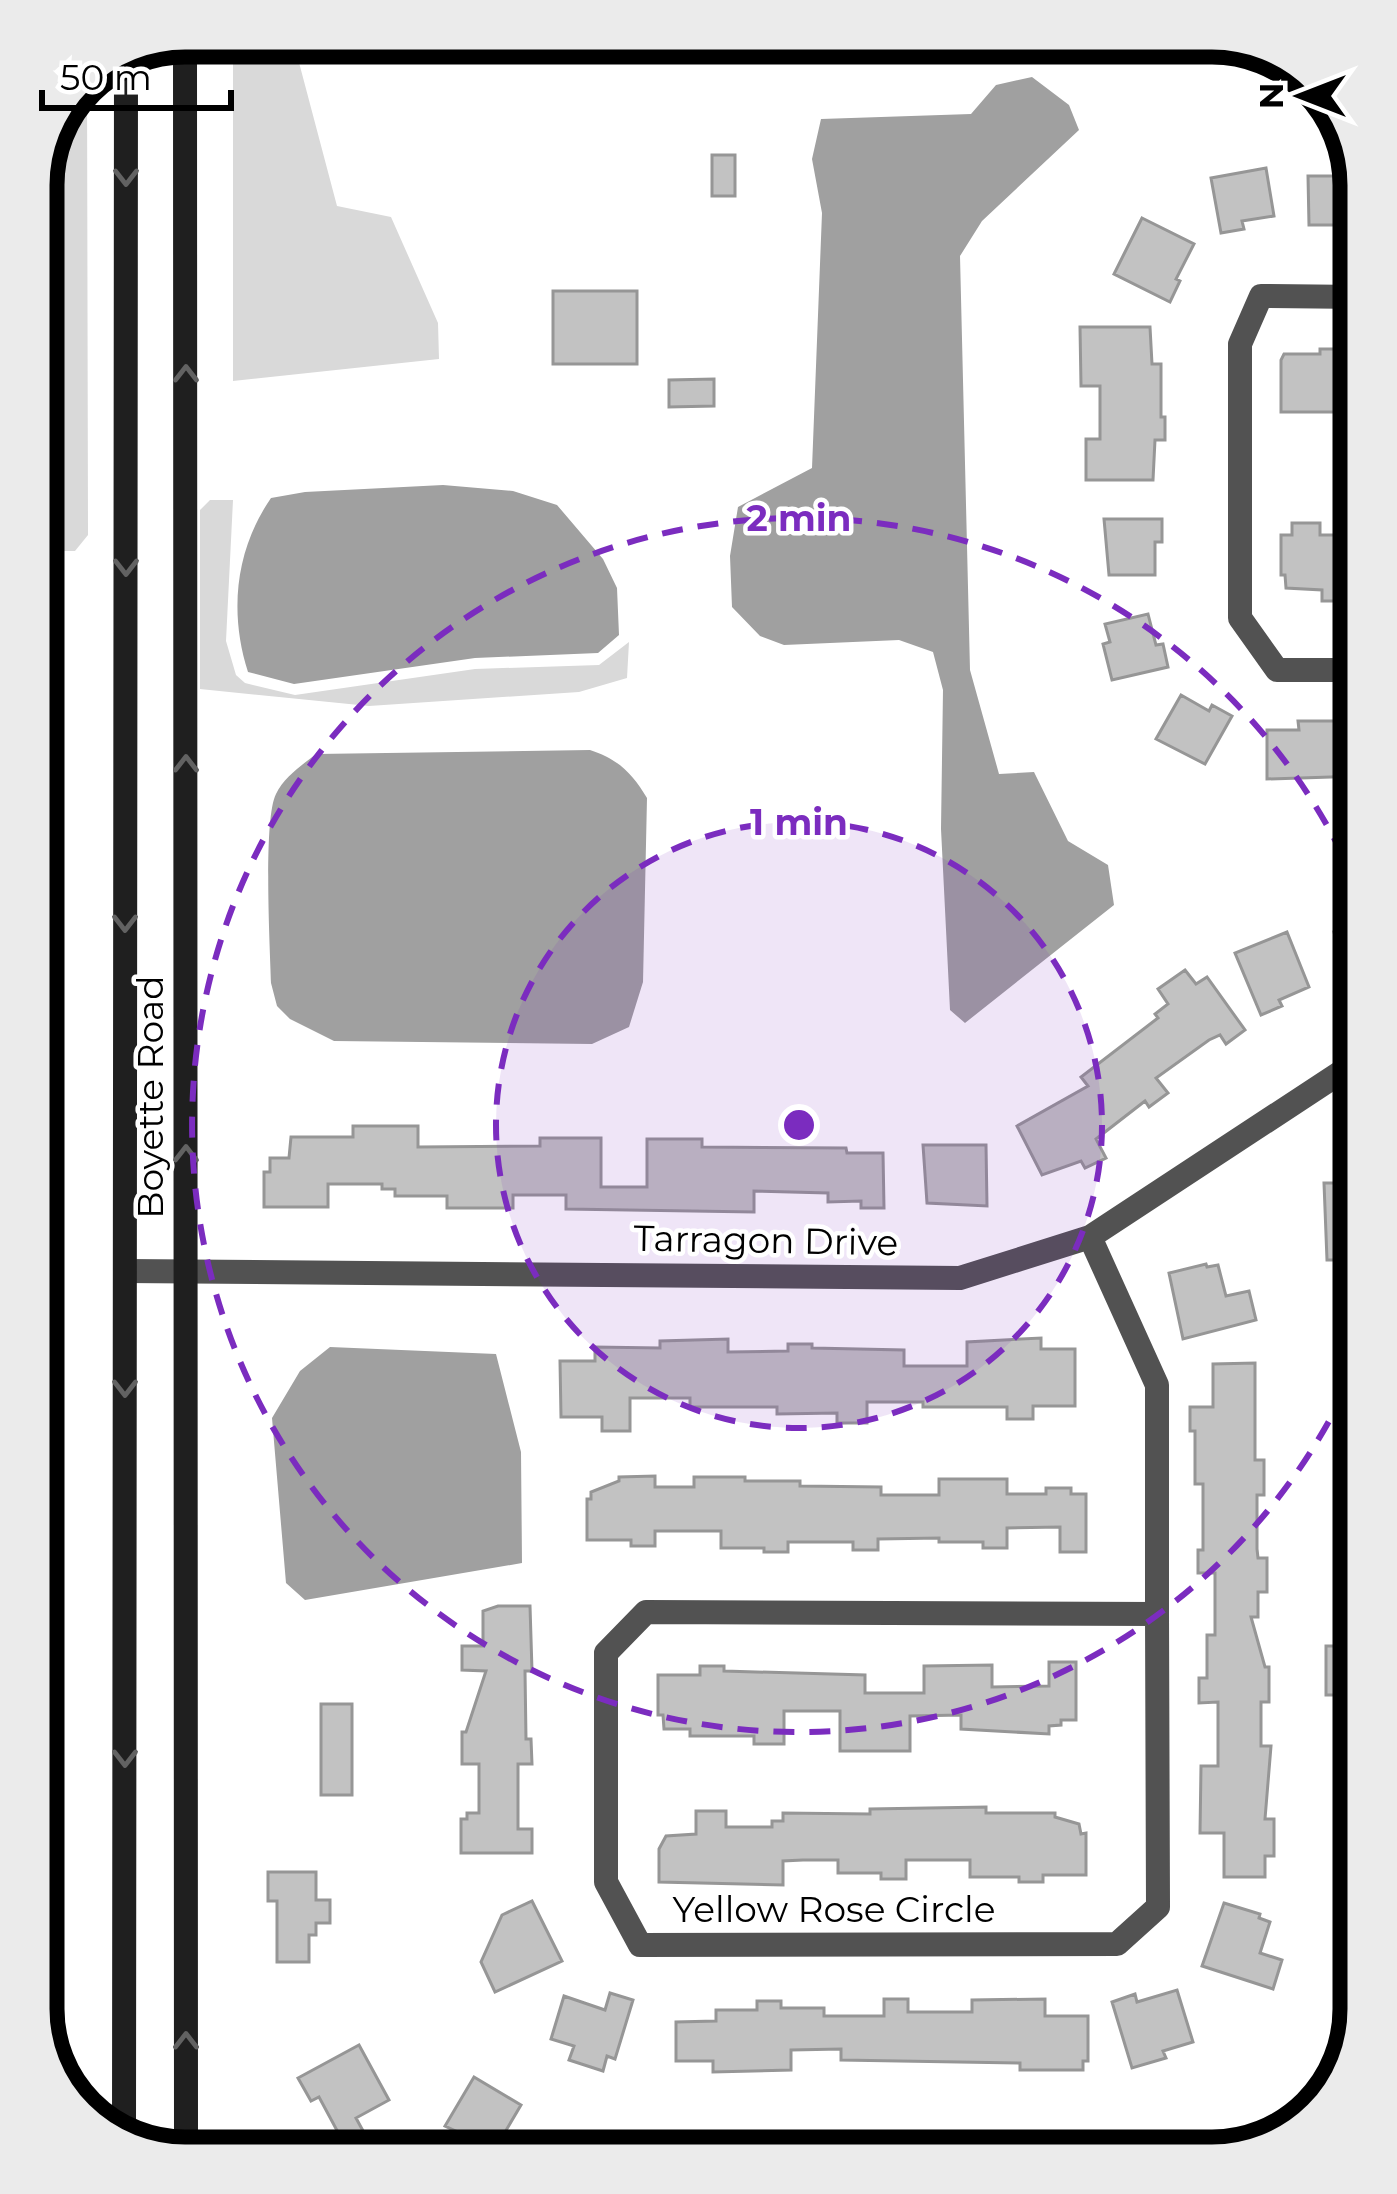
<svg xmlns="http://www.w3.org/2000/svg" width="1397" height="2194" font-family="Montserrat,sans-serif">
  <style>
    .green { fill: #d9d9d9 }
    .water { fill: #a0a0a0 }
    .building { fill: #c2c2c2; stroke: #969696; stroke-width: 3 }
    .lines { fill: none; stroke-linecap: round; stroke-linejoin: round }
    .street { stroke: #525252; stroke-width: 24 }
    .secondary { stroke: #1f1f1f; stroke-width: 24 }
    .oneway { stroke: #626262 }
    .ring { fill: none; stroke: #7b2cbf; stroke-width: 6; stroke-dasharray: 21 15 }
    .labels { text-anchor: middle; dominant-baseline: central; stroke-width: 9; stroke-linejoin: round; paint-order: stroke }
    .street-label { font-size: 36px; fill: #000; stroke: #fff }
    .rim { fill: none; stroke: #000; stroke-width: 15 }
    .centre { fill: #7b2cbf; stroke: #fff; stroke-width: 6 }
    .ring-label { font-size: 36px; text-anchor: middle; font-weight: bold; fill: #7b2cbf; stroke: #fff; stroke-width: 9; stroke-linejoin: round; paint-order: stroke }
  </style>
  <rect width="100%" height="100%" fill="#fff"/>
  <!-- green -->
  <path class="green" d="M233,36H292L337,206L391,217L438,323L439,359L233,381Z
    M87,77L88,535L75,551H36V176L80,79Z
    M210,500H233L226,641L236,675L245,683L295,695L475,669L599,665L629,642L627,678L579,692L369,706L200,689V510Z"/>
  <!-- water -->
  <path class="water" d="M1032,77L1069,105L1079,130L982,221L960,256L970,670L999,774L1034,772L1068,841L1108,865L1114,905L965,1023L950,1010L941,829L943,690L933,652L899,640L784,645L760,636L732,607L730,556L738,507L812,468L822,213L812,159L821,119L971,114L996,85Z
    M443,485L513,491L557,505L603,559L617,588L619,635L598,653L475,658L294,684L248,672C229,613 235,550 271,498L305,492Z
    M590,750C618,759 632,773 647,798L643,982L629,1027L592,1044L334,1041L290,1019L277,1006L271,983C270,947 263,819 276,794C284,777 302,765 316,754Z
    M330,1347L496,1354L521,1452L522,1563L305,1600L286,1583L272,1418L300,1371Z"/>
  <!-- building -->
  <path class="building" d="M712,155H735V196H712Z
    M1266,168L1274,216L1242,221L1244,229L1221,233L1211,178Z
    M1308,176H1359L1361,234H1340V225H1309Z
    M1142,218L1194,244L1176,279L1180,281L1170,302L1114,274Z
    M553,291H637V364H553Z
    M1080,327H1150L1152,364H1161V417H1165V440H1155L1153,480H1086V439H1100V386H1081Z
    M1320,349H1343L1344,412H1281V360L1284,354H1320Z
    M714,379V406L669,407V380Z
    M1104,519H1162V542H1155V575H1109Z
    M1292,523H1320V535H1344L1345,601H1322V590L1286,588L1285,575H1281V535H1292Z
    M1148,614L1156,645L1163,644L1168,667L1112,680L1103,644L1110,642L1105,624Z
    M1181,695L1209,711L1212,705L1232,716L1205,764L1156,739Z
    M1298,721H1361V776L1267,779V730H1299Z
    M1361,926V1014L1352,1015L1334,932Z
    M1287,932L1309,987L1279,1000L1282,1006L1261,1015L1235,953Z
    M1185,970L1196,984L1207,977L1245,1030L1226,1044L1220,1035L1209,1040L1156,1078L1168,1093L1149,1107L1145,1101L1096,1139L1106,1158L1085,1168L1081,1161L1042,1175L1017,1126L1088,1086L1081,1077L1158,1018L1155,1014L1168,1004L1158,989Z
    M353,1126H418V1147L540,1146V1138H601V1187H647V1139H702V1147L846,1148L847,1153H883L884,1208H861V1201L828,1202V1193L754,1191V1212L566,1209V1195H513V1208H447V1196H395V1189H382V1184H328V1207H264V1172H270V1158H289L291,1137H353Z
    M923,1145H986L987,1206L927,1203Z
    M1324,1183H1361V1299H1341V1260H1327Z
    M1206,1264L1207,1267L1218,1265L1226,1296L1249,1291L1256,1320L1183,1339L1169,1273Z
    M1041,1338V1349H1075V1406H1033V1419H1007V1407H923V1402H867V1423H837V1413L777,1414V1407H690V1398H630V1431H602V1417H561L560,1361H595V1347L660,1348V1341L728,1339V1352L788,1351V1344H812V1348L904,1350V1366H967V1342Z
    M1255,1363V1460H1264V1495H1257V1549L1258,1558H1267V1592H1258V1617H1251L1265,1667H1269V1702H1261V1746H1271L1265,1819H1274V1856H1265V1877H1224V1833H1200L1201,1766H1218V1702L1199,1703V1678H1207V1635H1215V1573H1198V1550H1203V1484H1195V1431H1190V1407H1213V1364Z
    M1341,1398H1361V1541H1335V1485H1341Z
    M655,1476V1487H694V1477H745V1481H800V1486L881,1487V1495H939V1479H1007V1494H1046V1488H1071V1494H1086V1552H1060V1527L1007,1528V1548H983V1542H939V1538L878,1539V1550H853V1542H788V1552H764V1548H721V1531H655V1546H631V1540H587V1499H591V1492L619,1481V1477Z
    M498,1606H530L532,1671H525L526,1739H531L532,1764H518V1829H532V1853H461V1819H467V1813H479V1764H462V1732H466L486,1671L462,1670V1646H483V1611Z
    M1326,1646H1361V1710H1341V1695H1326Z
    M1049,1662H1076V1720H1061V1725L1049,1726V1734L961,1729V1715L910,1716V1751H840V1711H784V1744H754V1736H690V1729H664L663,1715H658V1675H700V1666H724V1671L865,1675V1693H924V1666L992,1665V1687L1049,1686Z
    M321,1704H352V1795H321Z
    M986,1807V1813H1055V1817L1079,1824L1081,1834L1086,1833V1875H1043V1882H1019V1877H970V1860H906V1879H881V1873H838V1860H803L783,1861V1885L659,1882V1849L666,1836L696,1834V1811H726V1827H772V1821H783V1813L870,1814V1809Z
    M268,1872H316V1900H330V1923H316V1935H309V1962H277V1901H268Z
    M532,1901L562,1961L495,1992L481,1962L502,1915Z
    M1224,1903L1260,1914L1259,1918L1270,1922L1260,1953L1282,1960L1273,1989L1202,1966Z
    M1177,1990L1193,2042L1163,2051L1166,2058L1132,2068L1112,2002L1135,1994L1137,2002Z
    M610,1993L633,2000L615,2059L607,2056L603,2071L569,2060L574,2046L551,2039L564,1996L605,2010Z
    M884,1999H908V2012H972V2000L1045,1999V2016H1088V2061H1083V2070H1020V2063L841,2060V2049L791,2050V2070L713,2072V2061H676V2022L716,2021V2010H757V2001H781V2008H824V2016H884Z
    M359,2045L389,2100L356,2118L368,2140L348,2151L319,2097L311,2101L298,2078Z
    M474,2077L521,2105L495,2149L445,2126Z"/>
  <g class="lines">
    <!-- street -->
    <path class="street" d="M1361,670H1277L1240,618V344L1261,296L1361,297
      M1090,1237L1157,1385V1614
      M125,1271L960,1278L1090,1237L1361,1059
      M646,1612L1157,1614L1158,1907L1117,1944L640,1945L606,1882V1653Z"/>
    <!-- secondary -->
    <path class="secondary" d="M185,36L186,2158
      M124,2140L126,60"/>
  </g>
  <!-- one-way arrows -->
  <defs><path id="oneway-chevron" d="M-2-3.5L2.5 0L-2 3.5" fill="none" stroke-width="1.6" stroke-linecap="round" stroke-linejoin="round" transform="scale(3)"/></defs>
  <g class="oneway">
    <use href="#oneway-chevron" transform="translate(126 177) rotate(90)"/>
    <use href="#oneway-chevron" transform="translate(186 374) rotate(-90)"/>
    <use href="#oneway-chevron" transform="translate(126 567) rotate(90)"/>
    <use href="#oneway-chevron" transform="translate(186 764) rotate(-90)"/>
    <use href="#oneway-chevron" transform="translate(125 923) rotate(90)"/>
    <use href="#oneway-chevron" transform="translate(186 1154) rotate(-90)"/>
    <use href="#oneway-chevron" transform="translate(125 1388) rotate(90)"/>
    <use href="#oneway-chevron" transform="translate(125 1758) rotate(90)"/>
    <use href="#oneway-chevron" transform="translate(186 2041) rotate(-90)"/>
  </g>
  <!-- distance rings -->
  <circle cx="799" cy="1125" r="303" fill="#7b2cbf" fill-opacity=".12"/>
  <g class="ring">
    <circle cx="799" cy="1125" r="303"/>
    <path d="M1360 1357A607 607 0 1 1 1360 893"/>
  </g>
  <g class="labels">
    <!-- street labels -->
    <g class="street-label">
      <text transform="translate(150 1097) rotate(-90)">Boyette Road</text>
      <text transform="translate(766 1240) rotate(1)">Tarragon Drive</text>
      <text x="834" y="1909">Yellow Rose Circle</text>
    </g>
  </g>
  <!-- crop -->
  <path d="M0 0H1397V2194H0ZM185 57H1212A128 128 0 0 1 1340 185V2009A128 128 0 0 1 1212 2137H185A128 128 0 0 1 57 2009V185A128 128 0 0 1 185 57Z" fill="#ebebeb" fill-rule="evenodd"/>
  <path class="rim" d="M185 57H1212A128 128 0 0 1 1340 185V2009A128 128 0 0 1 1212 2137H185A128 128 0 0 1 57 2009V185A128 128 0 0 1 185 57Z"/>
  <circle cx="799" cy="1125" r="18" class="centre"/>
  <g class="ring-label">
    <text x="799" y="531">2 min</text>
    <text x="799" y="835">1 min</text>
  </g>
  <!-- north arrow -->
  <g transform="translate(1301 96) rotate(270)" stroke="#ffffff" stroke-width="9" paint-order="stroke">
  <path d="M0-9L21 45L0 30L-21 45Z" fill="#000000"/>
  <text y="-18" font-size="33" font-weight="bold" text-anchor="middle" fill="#000000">N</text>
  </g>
  <!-- scale -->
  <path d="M42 90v18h189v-18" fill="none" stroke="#000000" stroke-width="6"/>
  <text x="60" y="90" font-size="36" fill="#000000" stroke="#ffffff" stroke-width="9" paint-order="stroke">50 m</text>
</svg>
